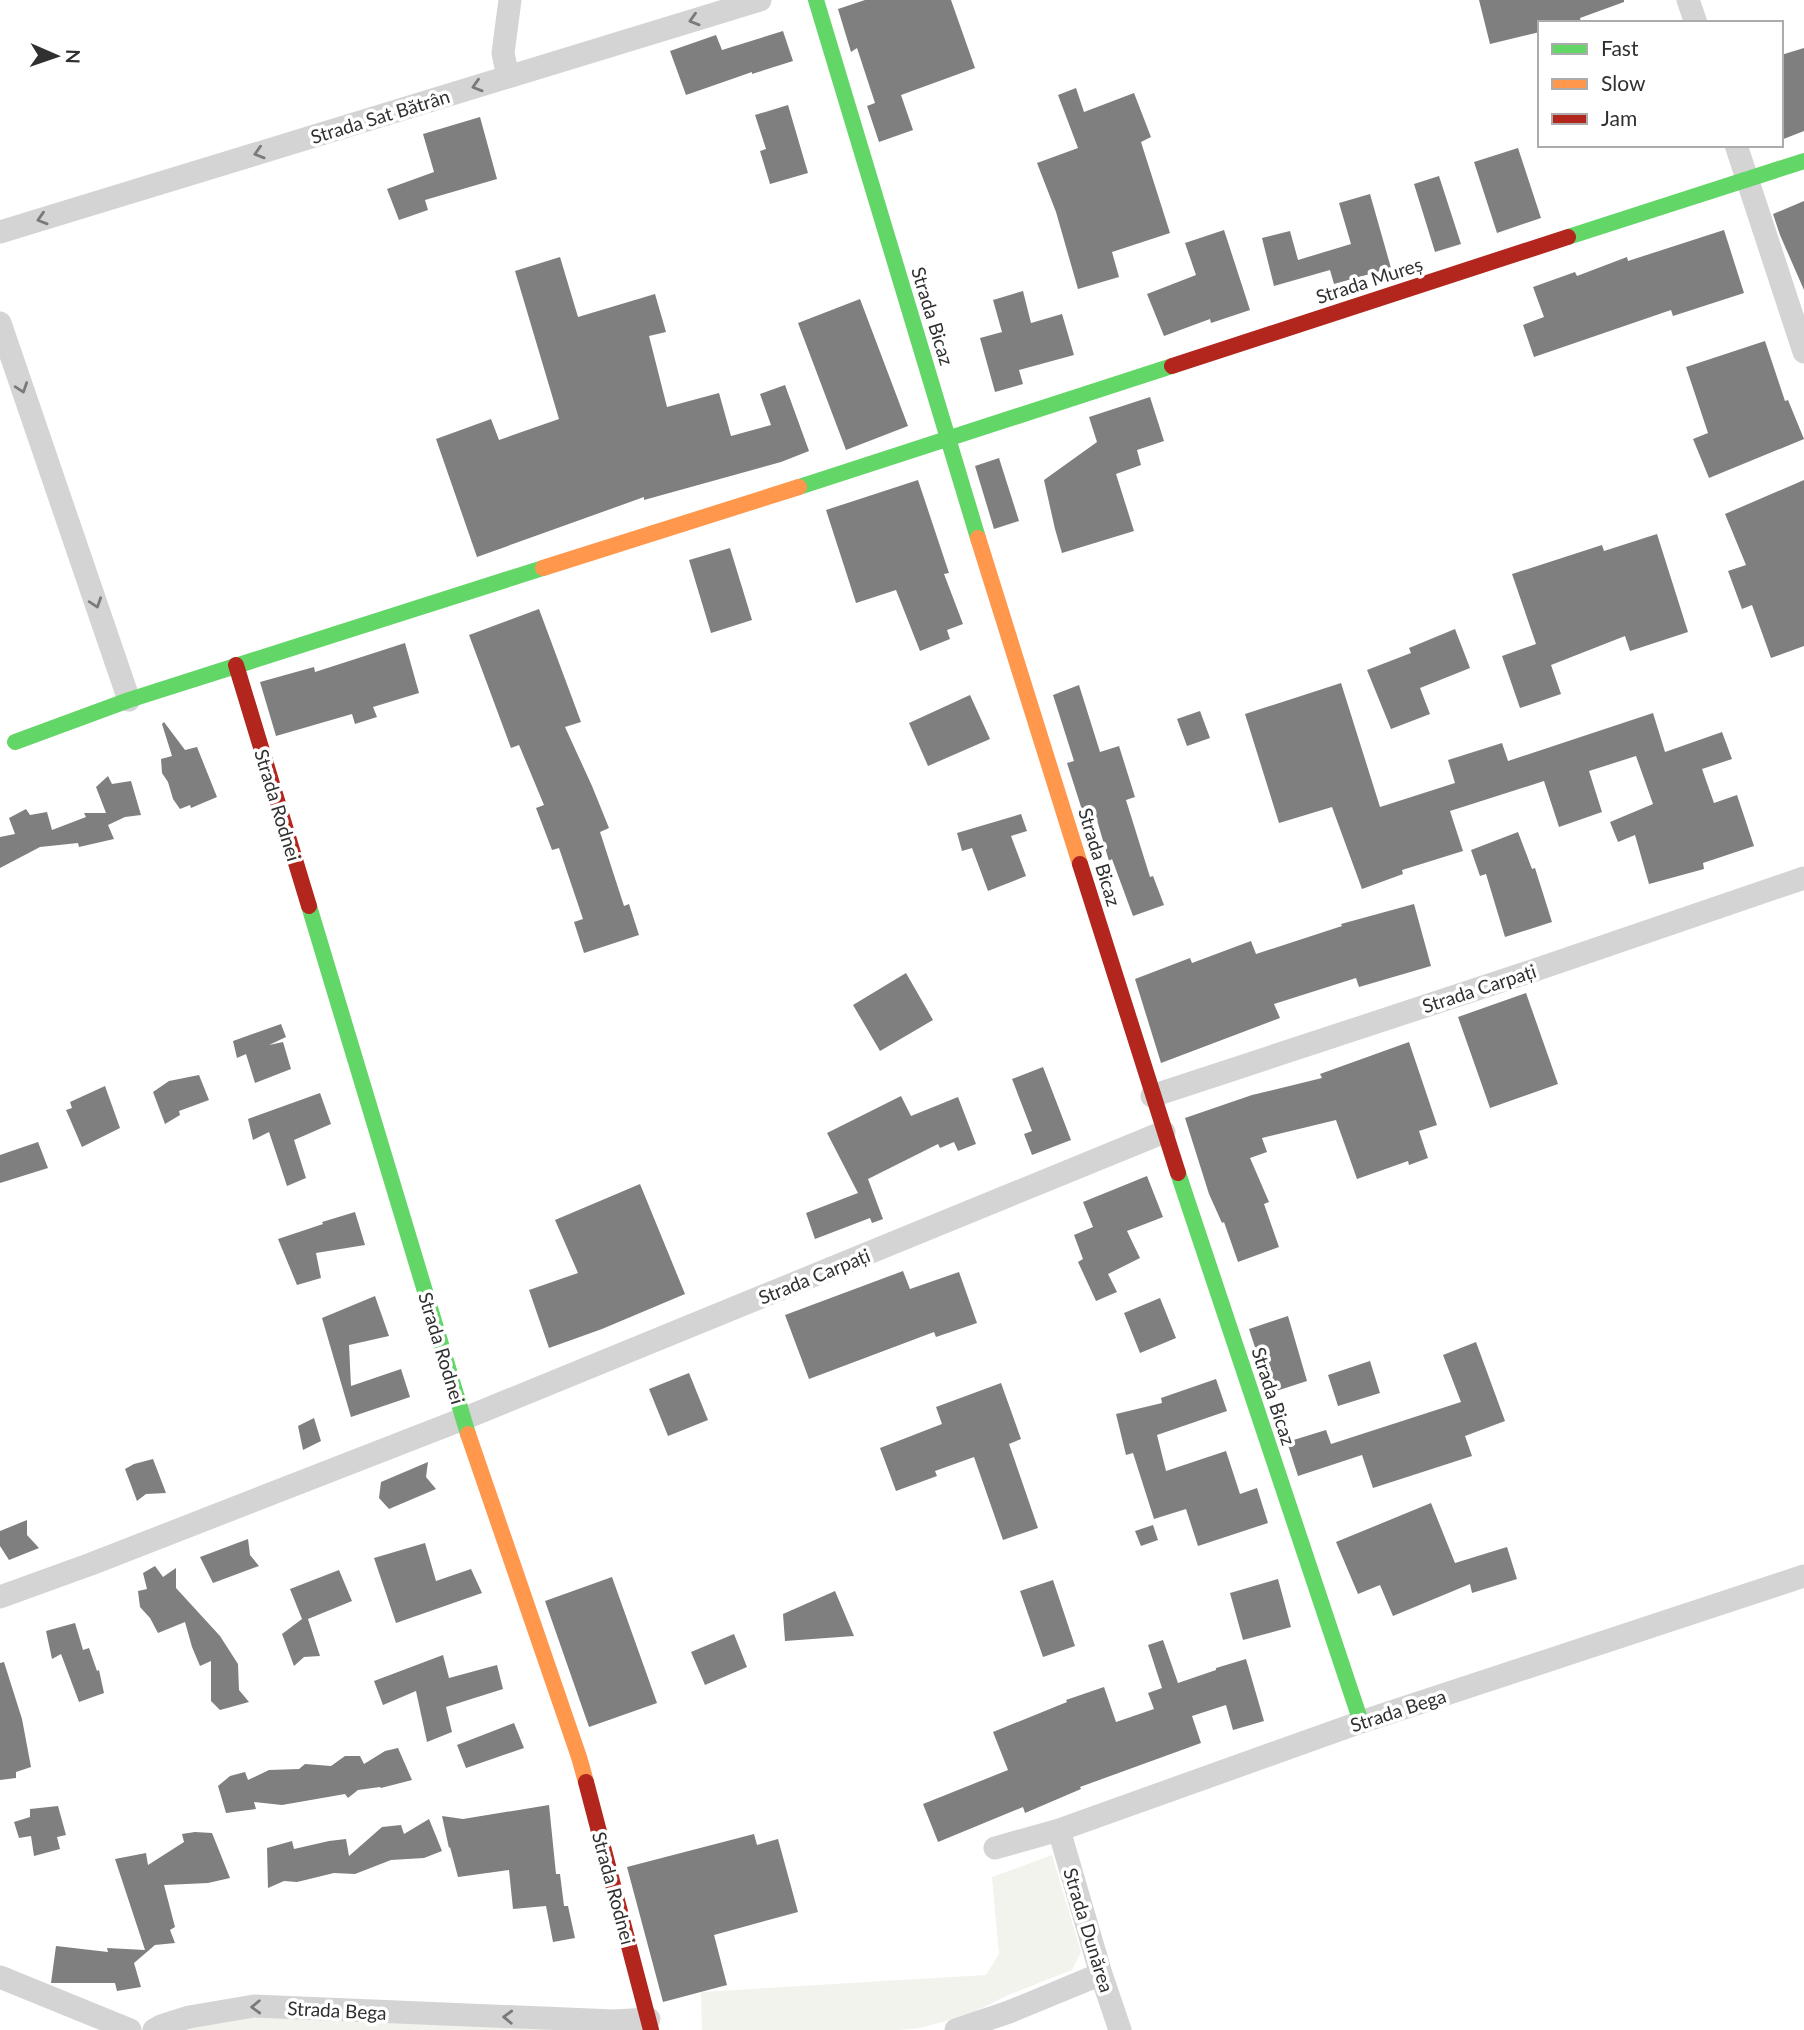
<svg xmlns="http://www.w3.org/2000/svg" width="1804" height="2030" font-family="Lato,sans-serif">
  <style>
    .green { fill: #f2f3ec }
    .building { fill: #7f7f7f }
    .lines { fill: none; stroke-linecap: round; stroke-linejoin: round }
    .street { stroke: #d4d4d4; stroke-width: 23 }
    .fast { stroke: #63d668; stroke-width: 16 }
    .slow { stroke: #ff974d; stroke-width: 16 }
    .jam { stroke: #b3261e; stroke-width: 16 }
    .oneway { stroke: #7a7a7a }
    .labels { text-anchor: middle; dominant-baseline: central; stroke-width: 7; stroke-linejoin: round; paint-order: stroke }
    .street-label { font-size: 19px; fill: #303030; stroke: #fff }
  </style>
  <rect width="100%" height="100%" fill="#fff"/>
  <!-- green -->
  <path class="green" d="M1052,1855L1081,1952L1072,1970L1006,1996L968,2015L920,2028L899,2030H702L701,1992L986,1975L999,1954L992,1877Z
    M290,2014L621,2030H190L198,2021Z"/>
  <!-- building -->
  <path class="building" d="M865,0H951L975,68L901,95L913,130L879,142L867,106L875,103L857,48L851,52L838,9Z
    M1479,0H1624V2L1580,18L1581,23H1540V32L1490,44Z
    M783,31L793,61L752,74V72L686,95L670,51L716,35L722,50Z
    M1804,48V131L1781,140V55Z
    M1076,88L1084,112L1134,93L1151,137L1141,142L1170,233L1112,252L1119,277L1078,289L1056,212L1037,163L1078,148L1058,95Z
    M788,105L808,173L770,184L760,151L766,149L755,115Z
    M480,117L497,179L425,200L428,210L399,220L387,189L434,172L423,134Z
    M1518,148L1541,218L1497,233L1474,162Z
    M1439,176L1461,244L1435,252L1414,184Z
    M1370,194L1391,268L1334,284L1330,270L1274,286L1262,238L1290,231L1298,260L1351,244L1339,203Z
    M1804,201V290L1780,235L1773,214Z
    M1224,230L1250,310L1211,323L1210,319L1164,336L1147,294L1196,275L1185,243Z
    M1724,230L1744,293L1673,316L1671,310L1534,357L1523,325L1544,317L1533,287L1575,272L1577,276L1627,257L1628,261Z
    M560,257L578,317L655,294L666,332L649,336L667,407L719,393L731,436L771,425L760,394L785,385L809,451L781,462L644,500V497L477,557L436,439L491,419L499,440L559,419L515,271Z
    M1023,291L1031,323L1062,314L1074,355L1019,370L1023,384L995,392L980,338L1002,332L993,300Z
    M860,299L908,426L846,450L798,323Z
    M1765,341L1785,401L1788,400L1804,439L1709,478L1693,439L1708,433L1686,367Z
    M1150,397L1164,441L1137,450L1141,465L1116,474L1134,531L1062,553L1055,529L1044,480L1097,442L1089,417Z
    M999,458L1019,521L994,529L975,466Z
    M918,480L949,573L944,574L963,624L947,630L950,639L920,651L896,590L856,603L826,510Z
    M1804,480V646L1771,658L1752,605L1742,609L1728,571L1746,565L1725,514Z
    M1657,534L1688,632L1630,651L1625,636L1551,665L1561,694L1520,708L1502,656L1536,644L1512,574L1602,545L1604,551Z
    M730,548L752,620L711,633L689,560Z
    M539,609L581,722L565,727L592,786L609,828L600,832L624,906L629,904L639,935L584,953L574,922L583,919L559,848L552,850L536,808L544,805L519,745L511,748L469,635Z
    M1455,629L1470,668L1420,688L1430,714L1391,729L1367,670L1411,653L1409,648Z
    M405,643L419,693L373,707L377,717L355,724L352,714L276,736L260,682L314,667L315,672Z
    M1341,683L1380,807L1455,783L1448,760L1502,743L1508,761L1653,713L1665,752L1722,732L1732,759L1702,769L1714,803L1737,795L1754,846L1703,863L1704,869L1649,884L1635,835L1618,842L1610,822L1653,804L1636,756L1589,771L1602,812L1559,827L1544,781L1450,811L1463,851L1402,870L1403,874L1362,889L1332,807L1279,823L1245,714Z
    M1079,685L1100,752L1119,746L1135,797L1126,800L1150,877L1153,876L1164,905L1133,916L1112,859L1109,861L1094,810L1083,813L1067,763L1074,761L1053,695Z
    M970,695L990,739L928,766L909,723Z
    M1200,711L1210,738L1187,746L1177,719Z
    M164,722L185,750L197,747L217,797L191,808L190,805L180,809L173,799L168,782L162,773L161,759L172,756L162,724Z
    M108,776L112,784L131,781L141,815L125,817L108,825L114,839L79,847L78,843L40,847L0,868V837L15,834L9,818L26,809L30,815L47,812L52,830L86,817L84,813H106L96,787Z
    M1021,814L1027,831L1011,836L1026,876L988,891L972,848L962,851L957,833Z
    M1518,832L1532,869L1535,868L1552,922L1505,937L1486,874L1480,876L1471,850Z
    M1414,904L1431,966L1359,987L1356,978L1274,1004L1280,1018L1161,1063L1135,979L1190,958L1192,963L1251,941L1256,954L1342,926L1341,924Z
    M906,973L933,1020L880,1051L853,1005Z
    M1526,993L1558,1084L1490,1108L1458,1017Z
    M281,1024L286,1037L269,1045L283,1042L291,1069L255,1083L246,1054L237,1058L233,1041Z
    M1409,1042L1437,1125L1419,1131L1428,1158L1409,1165L1408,1161L1357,1179L1336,1120L1262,1138L1267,1152L1250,1158L1269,1202L1264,1204L1279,1247L1238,1262L1224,1222L1222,1223L1209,1194L1185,1118L1252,1095L1322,1078L1320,1074Z
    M1043,1067L1071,1140L1032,1155L1024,1134L1032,1131L1012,1079Z
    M199,1075L209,1100L179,1111L180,1115L165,1124L153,1092L169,1081Z
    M105,1086L120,1128L82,1147L66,1110L72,1108L70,1102Z
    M320,1093L331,1124L294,1140L306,1178L287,1186L269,1132L253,1140L248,1119Z
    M901,1096L911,1116L958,1097L976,1144L958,1151L954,1142L940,1148L938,1144L868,1179L883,1219L872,1223L870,1218L815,1239L806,1213L858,1193L827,1133Z
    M38,1142L48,1168L0,1183V1155Z
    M1147,1176L1163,1217L1127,1231L1140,1258L1108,1274L1117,1292L1096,1301L1078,1262L1083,1259L1074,1235L1093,1227L1083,1202Z
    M640,1184L685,1294L602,1329L549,1348L529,1290L578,1273L555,1220Z
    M355,1212L365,1245L316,1253L321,1278L297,1285L278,1239L323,1224L322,1222Z
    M903,1271L910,1289L959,1272L977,1323L936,1337L934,1332L809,1379L785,1315Z
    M375,1296L389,1336L349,1345L351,1386L401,1369L410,1397L351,1417L322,1318Z
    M1160,1298L1176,1338L1140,1353L1124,1313Z
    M1288,1316L1307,1381L1270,1393L1249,1329Z
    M1476,1342L1505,1421L1465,1436L1472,1456L1373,1488L1362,1455L1298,1476L1287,1442L1326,1430L1331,1444L1461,1402L1443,1355Z
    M1370,1361L1380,1393L1338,1406L1328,1375Z
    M689,1373L708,1420L668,1436L649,1389Z
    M1216,1379L1227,1411L1157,1435L1166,1471L1226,1451L1240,1494L1257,1488L1268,1523L1198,1546L1186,1509L1154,1519L1133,1453L1126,1455L1116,1414L1162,1403L1161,1398Z
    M1001,1383L1021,1439L1009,1444L1038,1528L1003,1540L974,1457L935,1471L937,1476L896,1491L880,1448L942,1424L936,1407Z
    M314,1418L321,1441L303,1450L298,1426Z
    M153,1459L166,1493L146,1494L137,1501L125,1469L134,1464Z
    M428,1462L426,1477L436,1489L389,1509L379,1498L381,1482Z
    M1431,1503L1455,1563L1507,1547L1517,1579L1472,1593L1470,1584L1393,1616L1380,1585L1358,1594L1336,1542Z
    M27,1520V1535L39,1548L9,1560L0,1546V1531Z
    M1153,1525L1158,1540L1141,1546L1135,1531Z
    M248,1539L250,1555L259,1566L213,1583L200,1557Z
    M425,1543L436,1581L471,1569L482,1593L396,1623L374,1558Z
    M155,1566L163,1577L176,1568V1588L220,1636L238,1664L239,1690L249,1702L220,1710L211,1701V1661L200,1666L192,1647L185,1622L158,1633L150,1618L140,1607L138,1591L147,1589L143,1573Z
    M339,1570L352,1601L308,1619L320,1656L304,1657L294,1666L282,1634L302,1619L290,1589Z
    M612,1577L657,1703L589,1727L545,1601Z
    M1278,1579L1291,1627L1243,1640L1230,1593Z
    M1053,1580L1075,1646L1043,1657L1020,1591Z
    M835,1591L854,1636L785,1641L783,1614Z
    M75,1623L83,1650L89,1648L97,1671L99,1670L104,1693L79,1702L61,1654L52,1659L46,1631Z
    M734,1634L747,1667L705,1685L691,1652Z
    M1163,1640L1178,1683L1216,1670V1668L1246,1659L1264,1721L1233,1730L1226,1705L1192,1716L1201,1743L1080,1787L1081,1789L1025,1813L1023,1807L938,1842L923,1804L1008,1770L993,1732L1067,1702L1066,1700L1104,1687L1116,1722L1154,1709L1148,1693L1162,1688L1148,1645Z
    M443,1655L449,1678L497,1665L503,1689L446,1707L452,1732L427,1742L416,1691L383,1705L374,1681Z
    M4,1662L22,1719L31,1767L16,1772V1778L0,1780V1663Z
    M514,1723L524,1748L466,1768L457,1745Z
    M398,1748L412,1780L381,1788L380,1787L358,1790L348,1798L345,1794L282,1805L254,1802L256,1809L226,1813L218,1786L230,1776L245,1772L248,1780L269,1770L299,1769L305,1764L331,1766L345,1756H360L364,1764L385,1751Z
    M549,1805L556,1874H560L564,1906H568L575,1938L553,1942L546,1906L513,1909L509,1870L458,1877L450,1847L449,1848L442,1816L463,1819Z
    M58,1806L66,1835L57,1837L60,1849L34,1856L31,1836L19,1838L14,1822L30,1817V1809Z
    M429,1819L442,1851L424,1858L391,1860L355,1874L334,1873L297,1882L284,1881L268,1888L267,1848L292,1841L294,1849L329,1841L346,1839L349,1856L382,1827L401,1825L404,1834Z
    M195,1832L212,1833L230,1878L208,1883L164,1885L175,1927L170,1930L175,1943L155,1945L134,1963L141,1987L117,1991L115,1983H51L56,1946L108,1952L107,1948L145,1950L115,1859L146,1853L148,1865L184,1842L182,1834Z
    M754,1834L757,1845L778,1839L798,1912L714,1935L727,1985L663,2002L627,1867Z"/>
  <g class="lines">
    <!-- street -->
    <path class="street" d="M1688,0L1696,23
      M508,77L503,53L510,0
      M1736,145L1804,352
      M0,232L760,0
      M0,323L129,700
      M1152,1096L1532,971L1804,878
      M0,1597L91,1564L463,1419L1164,1132
      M1059,1830L1101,1974L1120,2030
      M995,1848L1059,1830L1361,1722L1804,1576
      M0,1977L130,2030
      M154,2030L161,2026L189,2017L254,2006L614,2021L649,2019
      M956,2030L1009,2012L1101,1974"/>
    <!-- fast -->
    <path class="fast" d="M816,0L978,538
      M1568,237L1804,161
      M799,487L1172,366
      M15,742L129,700L543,568
      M309,906L468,1434
      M1178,1173L1361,1722"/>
    <!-- slow -->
    <path class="slow" d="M978,538L1080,864
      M543,568L799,487
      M468,1434L579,1757L586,1782"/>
    <!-- jam -->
    <path class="jam" d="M1172,366L1568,237
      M236,665L309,906
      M1080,864L1178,1173
      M586,1782L651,2030"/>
  </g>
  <!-- one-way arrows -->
  <defs><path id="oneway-chevron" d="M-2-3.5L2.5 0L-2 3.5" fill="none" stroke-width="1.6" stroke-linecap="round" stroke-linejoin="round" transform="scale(1.75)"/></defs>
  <g class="oneway">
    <use href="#oneway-chevron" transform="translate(694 20) rotate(163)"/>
    <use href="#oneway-chevron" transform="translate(477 86) rotate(163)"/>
    <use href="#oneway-chevron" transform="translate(259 153) rotate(163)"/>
    <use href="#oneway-chevron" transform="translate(42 219) rotate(163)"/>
    <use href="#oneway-chevron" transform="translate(22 388) rotate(71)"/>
    <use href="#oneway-chevron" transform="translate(96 603) rotate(71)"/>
    <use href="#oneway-chevron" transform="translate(256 2007) rotate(178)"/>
    <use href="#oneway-chevron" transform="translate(508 2017) rotate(-178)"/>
  </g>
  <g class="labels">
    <!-- street labels -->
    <g class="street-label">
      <text transform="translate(380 116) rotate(-17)">Strada Sat Bătrân</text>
      <text transform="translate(1369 280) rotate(-18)">Strada Mureș</text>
      <text transform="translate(933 316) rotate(73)">Strada Bicaz</text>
      <text transform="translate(278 805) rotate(73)">Strada Rodnei</text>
      <text transform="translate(1100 857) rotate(73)">Strada Bicaz</text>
      <text transform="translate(1479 988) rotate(-18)">Strada Carpați</text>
      <text transform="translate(814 1276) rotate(-22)">Strada Carpați</text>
      <text transform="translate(442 1348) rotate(73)">Strada Rodnei</text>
      <text transform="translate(1274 1396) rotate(72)">Strada Bicaz</text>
      <text transform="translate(1398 1710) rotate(-18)">Strada Bega</text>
      <text transform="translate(614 1888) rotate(75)">Strada Rodnei</text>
      <text transform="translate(1089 1930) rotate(73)">Strada Dunărea</text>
      <text transform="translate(337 2010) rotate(3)">Strada Bega</text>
    </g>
  </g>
  <!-- legend -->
  <rect x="1538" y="21" width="245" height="126" fill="#ffffff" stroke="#acacac" stroke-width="2"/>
  <rect x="1552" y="44" width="35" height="10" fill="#63d668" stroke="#acacac" stroke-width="2"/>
  <text x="1601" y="56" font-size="21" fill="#303030">Fast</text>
  <rect x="1552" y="79" width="35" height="10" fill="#ff974d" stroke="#acacac" stroke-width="2"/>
  <text x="1601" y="91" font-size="21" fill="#303030">Slow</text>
  <rect x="1552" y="114" width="35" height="10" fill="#b3261e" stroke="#acacac" stroke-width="2"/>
  <text x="1601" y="126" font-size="21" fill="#303030">Jam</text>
  <!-- north arrow -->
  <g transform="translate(56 56) rotate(92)" stroke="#ffffff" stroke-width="5" paint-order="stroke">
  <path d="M0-5L12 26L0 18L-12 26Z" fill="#303030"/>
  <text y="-10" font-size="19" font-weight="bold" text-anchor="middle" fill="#303030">N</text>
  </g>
</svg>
